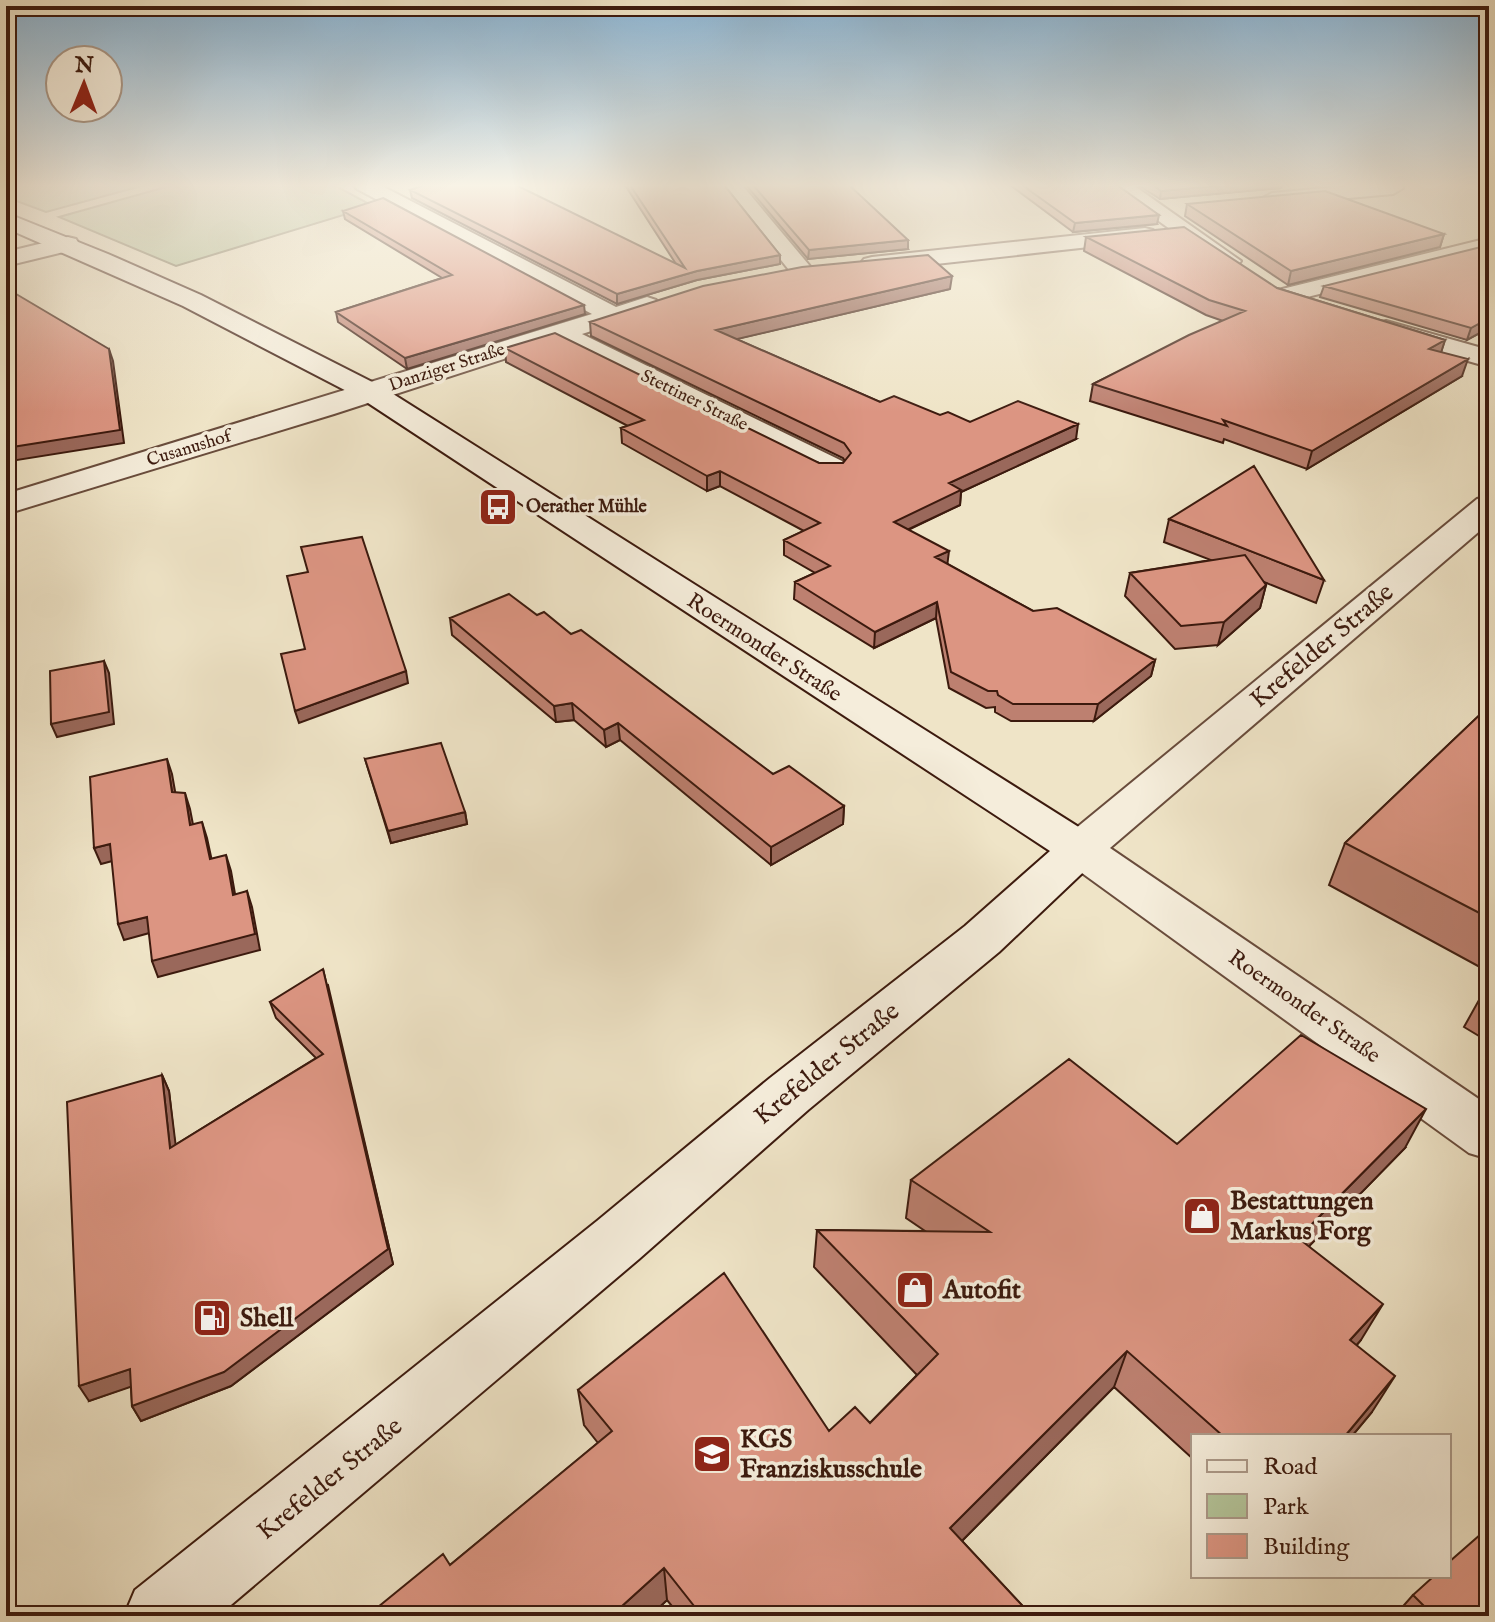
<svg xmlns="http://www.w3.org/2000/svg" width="1495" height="1622" font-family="'IM FELL English',serif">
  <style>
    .green { fill: #b4c59a; stroke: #787054; stroke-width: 2 }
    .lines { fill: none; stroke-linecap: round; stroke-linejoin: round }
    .minor-casing { stroke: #694c3c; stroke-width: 4 }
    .tertiary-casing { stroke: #694c3c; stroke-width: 4 }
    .secondary-casing { stroke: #3c1a0e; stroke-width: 4 }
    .minor { fill: #f5eddb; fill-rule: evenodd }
    .tertiary { fill: #f5eddb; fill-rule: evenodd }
    .secondary { fill: #f5eddb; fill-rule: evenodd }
    .wall { fill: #bd8070; stroke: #3c1a0e; stroke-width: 2 }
    .shaded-wall { fill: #9a685b; stroke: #3c1a0e; stroke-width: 2 }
    .building { fill: #dc9582; stroke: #3c1a0e; stroke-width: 2 }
    .labels { text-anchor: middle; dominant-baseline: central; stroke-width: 7; stroke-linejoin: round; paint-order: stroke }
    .far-street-label { font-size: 18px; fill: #3c1a0e; stroke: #f5eddb }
    .far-poi-label { font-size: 18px; font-weight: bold; fill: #3c1a0e; stroke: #f5eddb; text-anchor: start }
    .street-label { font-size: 22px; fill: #3c1a0e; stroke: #f5eddb }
    .near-street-label { font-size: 26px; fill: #3c1a0e; stroke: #f5eddb }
    .near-poi-label { font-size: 26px; font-weight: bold; fill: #3c1a0e; stroke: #f5eddb; text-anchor: start }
  </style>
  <rect width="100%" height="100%" fill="#efe4c7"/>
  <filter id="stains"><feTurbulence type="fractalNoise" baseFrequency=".0025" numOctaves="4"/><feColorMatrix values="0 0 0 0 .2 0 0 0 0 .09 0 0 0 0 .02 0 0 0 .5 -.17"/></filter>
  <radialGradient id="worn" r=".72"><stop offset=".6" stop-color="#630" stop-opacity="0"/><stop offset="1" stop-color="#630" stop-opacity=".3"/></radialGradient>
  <!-- green -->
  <path class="green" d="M6,185H145L46,212L6,197Z
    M173,185H334L373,206L176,266L59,217Z"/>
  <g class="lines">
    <!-- minor casing -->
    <g class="minor-casing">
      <path id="minor" d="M354,185H380L616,307L647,297L656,300L660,305L656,310L582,334L842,461L847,468L842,475L831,477L820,475L556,342L334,414L6,514V494L592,314L357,189Z
        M721,185H742L809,265L813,270L809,275H793Z
        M1109,185H1133L1241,261L1237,266H1221Z
        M1358,185H1401L1403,188L1393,194L1272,205L1261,199L1272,193Z
        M1145,228L1153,230L1156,235L1153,240L872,271L864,269L860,264L864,259L872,257Z
        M68,237L76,239L79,244L76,249L6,266V252Z
        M1489,238V252L1283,303L1274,301L1271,296L1274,291Z
        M1386,321L1489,350V367L1377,335L1373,329L1377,323Z"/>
    </g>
    <!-- tertiary casing -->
    <g class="tertiary-casing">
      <path id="tertiary" d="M1489,496V523L1110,848L1489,1106V1159L1469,1153L1064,860L1057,849L1064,838L1477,499Z"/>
    </g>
    <!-- secondary casing -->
    <g class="secondary-casing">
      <path id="secondary" d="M6,213L108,254L201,295L382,387L1096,838L1103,849L1096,860L999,952L808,1110L639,1259L218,1616H124L135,1590L597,1221L770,1078L965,926L1050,851L362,399L183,306L6,228Z"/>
    </g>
    <!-- minor -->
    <use href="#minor" class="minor"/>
    <!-- tertiary -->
    <use href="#tertiary" class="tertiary"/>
    <!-- secondary -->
    <use href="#secondary" class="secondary"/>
  </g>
  <!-- wall -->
  <path class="wall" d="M625,185H724L780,255V264L697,280L617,304L412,198L410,190L676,264Z
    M746,185H849L908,249L808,259Z
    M1010,185H1117L1157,224L1073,232Z
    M1138,185H1282L1281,188L1160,199Z
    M1187,204L1444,234L1440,247L1288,285L1185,216Z
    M343,211L585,314L407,369L338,322L336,312L442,278L345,219Z
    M1086,237L1277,288L1445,340L1441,352L1462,376L1307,469L1224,439L1223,443L1090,401L1093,384L1223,321L1206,315L1084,251Z
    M1324,286L1489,328L1467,340L1320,297Z
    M950,289L736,339L880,402L970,422L1076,439L961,492L960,505L908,530L947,564L1033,611L1155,660L1151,676L1094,721H1011L995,712V707L986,708L949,688L936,618L874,648L794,599L795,582L815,573L784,555V540L804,531L720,486L707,491L622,443L621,428L628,426L506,362L505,348L819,463H843L845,461L843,458L591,336L590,322Z
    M1169,519L1324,580L1316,603L1264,582L1266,585L1260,608L1218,645L1175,649L1125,596L1130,573L1211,560L1164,542Z
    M537,615L571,634L773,774L844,806L843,824L771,865L620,740L606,747L574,720L556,722L452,635L450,618Z
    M1489,706V972L1329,885L1345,843Z
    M365,759L465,812L467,824L391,843Z
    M1489,982V1042L1464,1027Z
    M328,985L393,1264L231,1386L141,1421L132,1406L131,1386L89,1401L162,1075L169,1091L175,1145L316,1058L276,1018L270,1002Z
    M1177,1144L1405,1148L1309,1246L1361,1340L1357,1345L1372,1412L1352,1436H1193V1459L1114,1387L962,1541L1032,1616H680L667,1600L650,1616H367L450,1565L598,1443L584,1425L578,1390L829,1431L870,1423L917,1375L814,1267L817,1230L925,1231L906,1218L911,1180Z
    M1413,1595L1489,1616H1399L1397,1613Z"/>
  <!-- shaded-wall -->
  <path class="shaded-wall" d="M1227,185H1282L1281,188L1160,199L1161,191Z
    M1159,215L1157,224L1073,232L1075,223Z
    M1444,234L1440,247L1288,285L1291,271Z
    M908,240V249L808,259L809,250Z
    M780,255V264L697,280L617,304V294L697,271Z
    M952,276L950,289L716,344V330Z
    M584,305L585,314L407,369L405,358Z
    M1489,318V328L1467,340L1471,328Z
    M1445,340L1440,356L1429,349Z
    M109,349L113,361L124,443L11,461L6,449Z
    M1468,359L1462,376L1307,469L1312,451Z
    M1078,424L1076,439L961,492L960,505L892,537L894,522L949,483Z
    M720,471V486L707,491V476Z
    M949,551L947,567L935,557Z
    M1266,585L1260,608L1218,645L1224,622Z
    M937,602L936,618L874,648L875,632Z
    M1155,660L1151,676L1094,721L1098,704Z
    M104,661L109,673L114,724L57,737L51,724Z
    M406,671L408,683L299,723L295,711Z
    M572,703L574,720L556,722L554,706Z
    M618,723L620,740L606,747L604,730Z
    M167,759L172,774L178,808L172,792Z
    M185,793L190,809L196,840L190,825Z
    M844,806L843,824L771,865V847Z
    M465,812L467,824L391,843L388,831Z
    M202,822L207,838L215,875L210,859Z
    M110,844L116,860L101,864L94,848Z
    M226,855L231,871L238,911L233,895Z
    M247,891L252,907L260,950L158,977L152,961Z
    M147,917L153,932L124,940L118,924Z
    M323,969L393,1264L231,1386L141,1421L132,1406L388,1249Z
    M162,1075L169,1091L178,1164L170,1148Z
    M1426,1109L1405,1148L1280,1276L1298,1238Z
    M1383,1304L1361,1340L1329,1376L1350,1340Z
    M1127,1351L1114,1387L942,1561L950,1528Z
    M130,1369L139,1384L89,1401L79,1386Z
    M1395,1376L1372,1412L1352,1436H1345Z
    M664,1568L667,1600L650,1616H611Z"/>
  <!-- building -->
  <path class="building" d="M425,185H516L685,268L630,185H724L780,255L697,271L617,294L410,190Z
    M753,185H849L908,240L809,250Z
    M1022,185H1117L1159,215L1075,223Z
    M1153,185H1227L1161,191Z
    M1325,191L1444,234L1291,271L1187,204Z
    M383,198L584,305L405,358L336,312L452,275L343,211Z
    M1184,227L1277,288L1445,340L1429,349L1468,359L1312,451L1223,420L1227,426L1093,384L1189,335L1245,311L1209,300L1086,237Z
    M1489,245V318L1471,328L1324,286Z
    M928,255L952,276L716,330L880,402L894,396L940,415L948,412L970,422L1018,401L1078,424L949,483L961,490L894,522L949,551L935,557L1033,611L1057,608L1155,660L1098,704H1013L998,695L997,691H988L951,672L937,602L875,632L795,582L830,566L784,540L820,523L720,471L707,476L621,428L644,420L505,348L555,333L819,463H843L851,453L844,443L590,322L703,286L802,267Z
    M6,288L109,349L120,430L6,448L8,326L6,327Z
    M1254,466L1324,580L1169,519Z
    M362,537L406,671L295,711L281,654L305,649L287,576L308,572L301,547Z
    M1245,555L1266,585L1224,622L1181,626L1130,573Z
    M509,594L537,615L544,612L571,634L581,630L773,774L789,766L844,806L771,847L618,723L604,730L572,703L554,706L450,618Z
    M104,661L109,712L51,724L50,671Z
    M1489,706V918L1345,843Z
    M441,743L465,812L388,831L365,759Z
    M167,759L172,792L185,793L190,825L202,822L210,859L226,855L233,895L247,891L255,934L152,961L147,917L118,924L110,844L94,848L90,777Z
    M323,969L388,1249L224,1372L132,1406L130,1369L79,1386L67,1102L162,1075L170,1148L323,1054L270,1002Z
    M1301,1035L1426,1109L1298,1238L1383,1304L1350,1340L1395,1376L1345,1436H1223L1127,1351L950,1528L1032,1616H702L664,1568L611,1616H367L443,1554L450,1565L612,1431L578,1390L724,1273L829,1431L855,1407L870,1423L938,1354L817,1230L990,1232L911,1180L1069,1059L1177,1144Z
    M1489,1527V1616H1434L1413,1595L1434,1576H1449V1562Z"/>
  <!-- sky -->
  <linearGradient id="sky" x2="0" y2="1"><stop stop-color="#8bb7d8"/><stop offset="0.45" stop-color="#f8f3e6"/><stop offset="1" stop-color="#f8f3e6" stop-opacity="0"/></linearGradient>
  <rect width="1495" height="412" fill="url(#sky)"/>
  <!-- icons -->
  <defs>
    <g id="bus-square" transform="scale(2)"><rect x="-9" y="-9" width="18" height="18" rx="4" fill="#8f2418" stroke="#f5eddb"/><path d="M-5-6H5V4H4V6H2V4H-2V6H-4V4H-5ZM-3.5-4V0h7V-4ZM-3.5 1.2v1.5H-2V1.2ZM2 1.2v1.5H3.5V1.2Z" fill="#fff"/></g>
    <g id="shop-square" transform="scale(2)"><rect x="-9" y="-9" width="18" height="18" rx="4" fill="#8f2418" stroke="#f5eddb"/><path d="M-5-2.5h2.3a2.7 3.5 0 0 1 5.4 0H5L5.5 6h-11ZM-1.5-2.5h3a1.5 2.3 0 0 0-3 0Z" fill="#fff"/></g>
    <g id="fuel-square" transform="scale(2)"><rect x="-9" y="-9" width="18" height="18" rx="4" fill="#8f2418" stroke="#f5eddb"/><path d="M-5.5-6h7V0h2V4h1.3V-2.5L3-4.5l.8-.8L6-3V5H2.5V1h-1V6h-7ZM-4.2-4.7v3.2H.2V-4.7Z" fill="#fff"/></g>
    <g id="school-square" transform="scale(2)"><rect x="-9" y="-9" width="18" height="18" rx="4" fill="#8f2418" stroke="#f5eddb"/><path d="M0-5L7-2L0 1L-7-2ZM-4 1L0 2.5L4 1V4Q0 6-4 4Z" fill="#fff"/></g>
  </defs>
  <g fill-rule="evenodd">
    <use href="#bus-square" x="498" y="507"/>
    <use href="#shop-square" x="1202" y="1216"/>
    <use href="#shop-square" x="915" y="1290"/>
    <use href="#fuel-square" x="212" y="1318"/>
    <use href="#school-square" x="712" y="1454"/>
  </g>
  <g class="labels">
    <!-- far-street labels -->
    <g class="far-street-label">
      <text transform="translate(447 368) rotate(-18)">Danziger Straße</text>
      <text transform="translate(694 401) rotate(26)">Stettiner Straße</text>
      <text transform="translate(189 449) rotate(-17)">Cusanushof</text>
    </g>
    <!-- far-poi labels -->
    <g class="far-poi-label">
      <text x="526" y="507">Oerather Mühle</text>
    </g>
    <!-- street labels -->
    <g class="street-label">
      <text transform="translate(764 648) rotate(33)">Roermonder Straße</text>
      <text transform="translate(1304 1007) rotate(35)">Roermonder Straße</text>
    </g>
    <!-- near-street labels -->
    <g class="near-street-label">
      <text transform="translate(1322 646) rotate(-40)">Krefelder Straße</text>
      <text transform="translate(827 1064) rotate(-39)">Krefelder Straße</text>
      <text transform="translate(330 1479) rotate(-39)">Krefelder Straße</text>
    </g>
    <!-- near-poi labels -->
    <g class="near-poi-label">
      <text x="1230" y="1201">Bestattungen<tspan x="1230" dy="30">Markus Forg</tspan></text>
      <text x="943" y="1290">Autofit</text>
      <text x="240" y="1318">Shell</text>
      <text x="740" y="1439">KGS<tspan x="740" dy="30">Franziskusschule</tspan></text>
    </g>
  </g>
  <!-- margin -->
  <rect width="1495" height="1622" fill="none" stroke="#efe4c7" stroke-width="32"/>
  <rect x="8" y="8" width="1479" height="1606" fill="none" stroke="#3c1a0e" stroke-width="4"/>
  <rect x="16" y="16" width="1463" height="1590" fill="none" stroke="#3c1a0e" stroke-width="2"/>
  <!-- legend -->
  <rect x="1191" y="1434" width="260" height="144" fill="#f5eddb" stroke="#ab9989" stroke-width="2"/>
  <rect x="1207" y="1460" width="40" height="12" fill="#f5eddb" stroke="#ab9989" stroke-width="2"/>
  <text x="1263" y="1474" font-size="24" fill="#3c1a0e">Road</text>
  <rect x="1207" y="1494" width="40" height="24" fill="#b4c59a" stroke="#ab9989" stroke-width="2"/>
  <text x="1263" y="1514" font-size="24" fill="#3c1a0e">Park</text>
  <rect x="1207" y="1534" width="40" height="24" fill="#dc9582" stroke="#ab9989" stroke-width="2"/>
  <text x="1263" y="1554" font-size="24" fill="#3c1a0e">Building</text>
  <!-- north arrow -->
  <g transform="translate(84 84) rotate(1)"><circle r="38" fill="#f5eddb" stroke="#ab9989" stroke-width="2"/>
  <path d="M0-6L14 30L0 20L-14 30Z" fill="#8f2418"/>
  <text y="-12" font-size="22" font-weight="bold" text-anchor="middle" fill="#3c1a0e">N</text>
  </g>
  <rect width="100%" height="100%" filter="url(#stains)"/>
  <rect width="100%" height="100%" fill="url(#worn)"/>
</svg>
